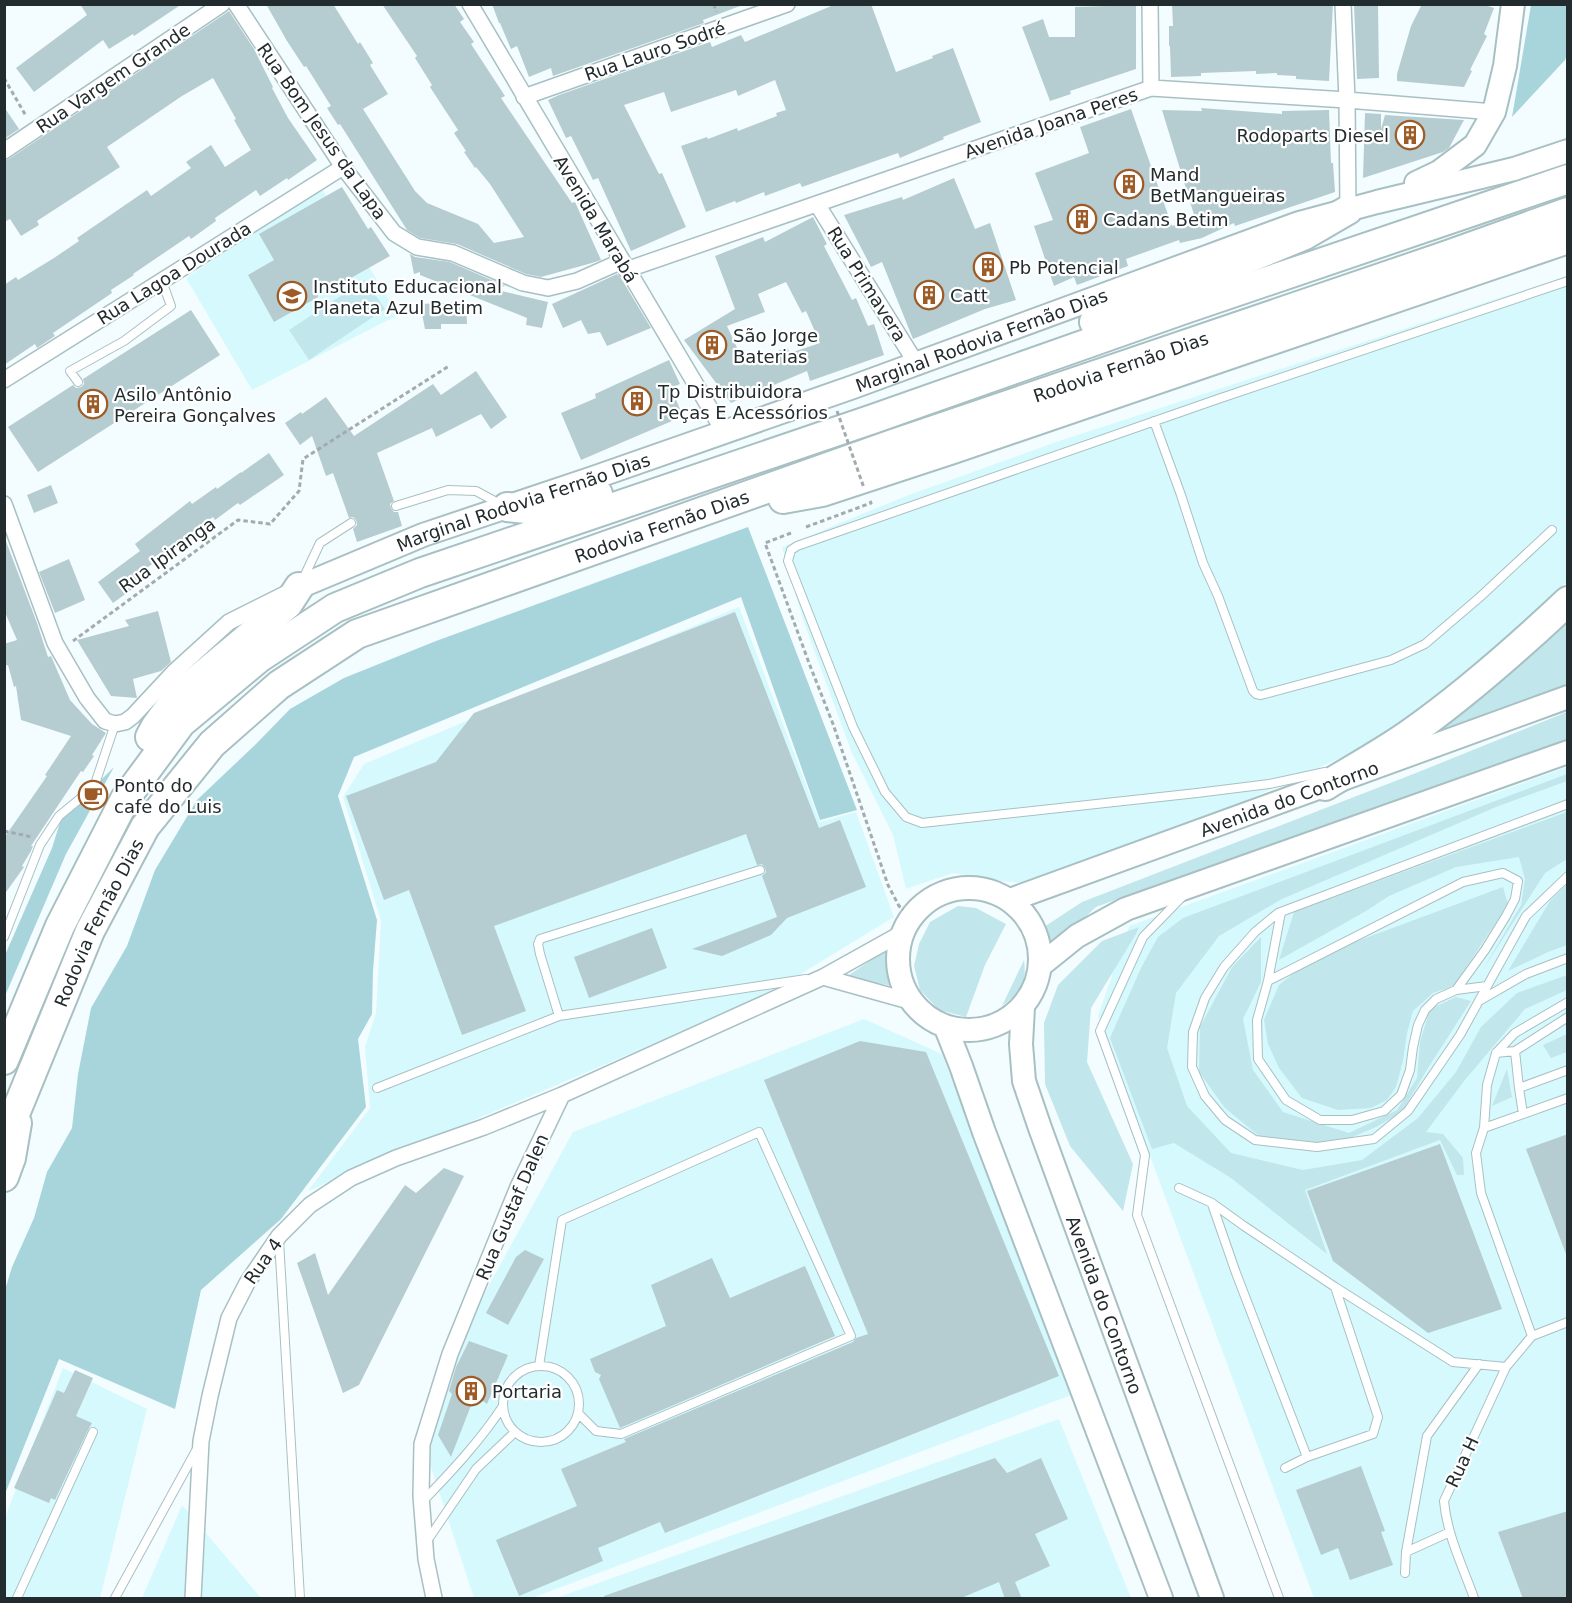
<svg xmlns="http://www.w3.org/2000/svg" width="1572" height="1603" font-family="'DejaVu Sans',sans-serif">
  <style>
    .built { fill: #d6f9fd }
    .green { fill: #c1e6eb }
    .forest { fill: #a7d5db }
    .building { fill: #b5cdd0; fill-rule: evenodd }
    .lines { fill: none; stroke-linecap: round; stroke-linejoin: round }
    .service-casing { stroke: #a8c0c3; stroke-width: 10 }
    .minor-casing { stroke: #a8c0c3; stroke-width: 18 }
    .secondary-casing { stroke: #a8c0c3; stroke-width: 26 }
    .motorway-casing { stroke: #a8c0c3; stroke-width: 32 }
    .path { stroke: #a2acae; stroke-width: 3; stroke-dasharray: 4.5 3; stroke-linecap: butt }
    .service { stroke: #fff; stroke-width: 8 }
    .minor { stroke: #fff; stroke-width: 15 }
    .secondary { stroke: #fff; stroke-width: 22 }
    .motorway { stroke: #fff; stroke-width: 28 }
    .path-bridge { stroke: #a2acae; stroke-width: 3; stroke-dasharray: 4.5 3; stroke-linecap: butt }
    .labels { text-anchor: middle; dominant-baseline: central; stroke-width: 4.5; stroke-linejoin: round; paint-order: stroke }
    .street-label { font-size: 18px; fill: #222b2d; stroke: #fff }
    .poi-label { font-size: 18px; fill: #222b2d; stroke: #fff; text-anchor: start }
  </style>
  <rect width="100%" height="100%" fill="#f3fdff"/>
  <!-- built -->
  <path class="built" d="M321,187L398,315L252,390L186,278Z
    M1567,276V582L1491,654L1376,742L1205,819L1034,884L1000,881L953,873L906,889L893,835L852,753L804,623L782,547L906,496L1056,442Z
    M739,607L820,822L856,812L894,917L763,997L308,1191L370,1108L365,1047L376,1013L381,921L343,797L364,764Z
    M1567,767V1598H1314L1098,1016L1129,926Z
    M864,1019L942,1054L1074,1394L532,1598H474L426,1452L442,1388L476,1309L573,1132Z
    M63,1368L147,1409L100,1598H5L4,1520Z
    M1059,1419L1131,1598H556Z
    M182,1505L261,1598H142Z"/>
  <!-- green -->
  <path class="green" d="M365,280L385,309L309,360L289,330Z
    M1567,615V690L1415,744Z
    M1567,712V742L1153,886L1096,907L1054,946L1044,927L1082,902L1416,773Z
    M1567,774V781L1496,807L1282,899L1219,936L1176,993L1167,1048L1187,1106L1231,1153L1303,1170L1362,1160L1418,1118L1456,1072L1481,1027L1517,993L1567,975V990L1525,1009L1464,1081L1426,1132L1443,1134L1463,1158L1464,1175H1457L1440,1140L1305,1190L1327,1254L1231,1178L1174,1143L1152,1149L1110,1038L1141,968L1158,937L1183,918Z
    M1567,812V859L1545,873L1482,971L1521,905L1525,879L1519,857L1456,867L1389,896L1366,911L1279,960L1294,912Z
    M1567,884V945L1548,952L1508,971L1550,901Z
    M1503,887L1508,904L1454,986L1433,993L1413,1011L1407,1033L1403,1061L1396,1087L1387,1100L1371,1108L1338,1110L1302,1098L1279,1068L1268,1044L1264,1020L1279,985L1295,972L1336,949Z
    M958,906L976,908L1006,924L985,965L966,1017L939,1010L920,990L914,966L919,944L930,922Z
    M1139,927L1136,934L1091,1008L1087,1062L1133,1164L1123,1211L1070,1146L1045,1084L1044,1023L1058,985L1102,941Z
    M1261,937V982L1243,1019L1253,1070L1283,1112L1349,1133L1397,1110L1417,1078L1420,1042L1430,1009L1456,997L1471,1001L1428,1068L1402,1112L1376,1127L1345,1140L1307,1143L1264,1140L1225,1108L1199,1072L1200,1027L1232,967Z
    M886,950L898,987L846,977Z
    M1024,960C1027,986 1021,990 1002,1006Z
    M1567,1034V1052L1551,1058L1543,1045Z
    M1507,1069L1512,1097L1492,1106Z"/>
  <!-- forest -->
  <path class="forest" d="M1531,5H1567V54L1565,60L1512,117Z
    M748,527L857,810L820,820L741,597L354,757L338,796L377,920L373,971L372,1014L358,1039L366,1107L281,1219L201,1290L175,1409L59,1359L5,1494V1290L12,1267L34,1218L47,1172L72,1128L78,1074L91,1008L127,946L155,870L197,800L256,744L290,709L344,678L436,641Z
    M114,767L66,854L5,996V955L52,848L63,813L94,787Z"/>
  <!-- building -->
  <path class="building" d="M80,4H182L134,36L133,34L109,49L103,40L34,92L16,68L87,15Z
    M266,4H333L358,44L360,42L373,63L370,65L388,94L363,109L415,191L427,203L478,224L494,243L524,237L490,184L476,167L475,168L464,152L466,151L454,133L458,130L430,87L432,85L415,58L417,56L382,4H454L464,19L460,22L474,42L471,44L505,96L501,98L572,203L575,202L601,260L592,263L541,277L526,274L457,244L420,238L407,230L340,124L338,125L327,108L331,106L306,66L304,67L287,41Z
    M492,4H739L740,6L703,20L704,23L553,76L551,68L529,77L517,46L511,49L500,23H499Z
    M836,4H871L896,72L933,58L932,56L953,48L981,122L943,137L944,139L900,158L898,153L802,187L800,183L765,196L764,192L736,203L735,201L706,212L681,146L707,137L708,139L737,128L738,131L777,116L776,113L786,110L775,80L738,96L736,90L671,112L664,92L624,105L659,174L662,173L686,227L631,251L598,178L593,180L571,136L566,138L548,100L559,95L710,42L712,47L741,35L745,42Z
    M1172,4H1333L1329,81L1296,79V76L1277,75V73L1256,74V71L1201,73V76L1171,77L1170,46H1169V26H1173Z
    M1354,4H1378L1379,78L1357,79Z
    M1422,4H1482L1494,8L1484,34L1487,36L1470,70L1472,71L1464,87L1397,81V74L1411,26Z
    M1136,5V69L1070,91L1071,94L1050,101L1022,27L1043,19L1049,37H1075V7Z
    M229,11L254,49L273,87L272,88L288,118L317,160L288,180L287,178L260,196L256,190L215,218L216,221L191,239L189,236L133,274L134,275L111,290L112,293L53,333L55,336L37,348L35,344L4,365V285L16,277L18,280L54,258L79,241L77,238L147,190L151,196L191,168L186,162L211,145L225,167L251,150L234,120L236,119L213,78L182,96L107,147L120,167L37,221L39,225L21,236L10,219L4,222V161L9,159Z
    M4,107L19,129L4,139Z
    M1201,108L1282,114V111L1329,110L1331,163H1333L1335,192L1235,226L1234,223L1202,238L1180,243L1179,240L1126,259L1128,266L1077,285L1074,277L1054,286L1034,226L1053,220L1035,173L1089,153L1080,127L1131,109L1172,226L1195,218L1162,110L1202,111Z
    M1365,113L1381,114V129L1385,115L1464,120L1449,148L1443,152L1363,178Z
    M954,178L975,229L990,223L1016,300L985,309L913,339L882,262L871,267L844,215L902,197L903,200Z
    M342,187L368,229L371,227L390,256L335,287L317,290L318,297L274,322L248,275L274,260L259,234Z
    M813,217L827,244L824,246L852,300L856,298L868,326L874,324L884,355L810,381L807,371L769,387V386L731,403L684,340L735,309L715,256L763,237L765,242ZM786,282L802,313L806,311L820,343L790,353L787,347L745,365L727,326L765,312L758,294Z
    M410,254L415,257L450,262L505,286L493,289L548,302L542,328L526,325L527,318L420,275V272L414,274Z
    M617,274L621,278L651,328L607,346L600,332L588,334L581,320L563,328L552,304Z
    M466,302L467,324H441V329H425L420,304Z
    M191,310L220,355L38,472L8,427L73,385L76,388L81,387L84,384L83,379Z
    M669,360L680,384L671,388L680,409L679,418L581,460L561,413L596,398L595,394Z
    M476,371L507,417L491,429L481,414L436,437L432,428L377,453L394,501L390,504L391,508L394,512H398L402,526L357,542L353,529L357,525L356,520L353,517L349,518L333,473L326,476L312,436L300,445L285,423L301,412L302,414L326,397L354,436L433,384L441,395Z
    M269,453L284,475L240,505L238,503L215,520L213,517L185,537L186,538L166,553V554L144,570L149,577L113,603L98,582L140,551L135,544L190,501L192,504L216,487L217,489L241,472V473Z
    M51,485L58,503L34,513L27,495Z
    M4,536L37,623L48,657L51,656L70,700L92,724L106,733L92,755L94,756L83,772L81,771L31,846H33L31,851L22,866L24,867L4,895V838L47,776L45,775L71,736L21,720L16,686L14,687L8,665L4,666V644L17,640L4,610Z
    M69,559L85,600L55,613L39,572Z
    M158,611L171,662L161,671L133,679L137,698L111,696L77,640L129,626L125,620Z
    M735,612L819,828L840,820L866,887L787,918L771,935L722,956L692,949L777,917L762,876L766,872L765,868L762,864L757,865L746,834L494,926L526,1011L462,1035L409,890L384,900L346,796L436,762L474,713Z
    M652,928L667,968L589,998L574,957Z
    M860,1041L926,1052L1059,1376L665,1533L660,1522L598,1548L603,1561L519,1596L496,1540L577,1506L561,1469L626,1442L624,1439L853,1342L856,1338L868,1334L764,1080Z
    M1568,1134V1254H1566L1526,1149Z
    M1440,1144L1502,1309L1428,1333L1333,1261L1307,1191Z
    M444,1168L464,1176L359,1385L343,1393L297,1263L315,1253L328,1295L405,1185L416,1193Z
    M525,1250L544,1259L508,1325L486,1313L516,1257Z
    M712,1258L730,1298L805,1266L835,1336L620,1428L599,1379L601,1375L595,1372L590,1359L666,1326L651,1285Z
    M469,1341L508,1355L487,1404L475,1395L451,1457L438,1435L452,1394L449,1391L456,1367Z
    M75,1370L93,1378L76,1416L92,1423L88,1430L55,1500L51,1498L49,1503L14,1488L57,1390L64,1393Z
    M995,1458L1007,1473L1041,1458L1068,1519L1035,1534L1050,1566L1015,1582L1022,1599H1005L999,1582L959,1599H604V1596Z
    M1361,1466L1385,1531L1381,1532L1393,1565L1350,1580L1338,1548L1321,1555L1296,1490Z
    M1568,1511V1599H1523L1498,1532Z"/>
  <g class="lines">
    <!-- service casing -->
    <g class="service-casing">
      <path id="service" d="M78,382L70,371L124,341L171,306L162,281
        M1154,421L1181,495L1203,563L1218,596L1253,691L1256,694L1261,695L1391,660L1425,644L1480,597L1552,530
        M396,506L448,490L476,491L500,504
        M303,579L320,543L351,523
        M1325,772L1269,784L1197,793L922,823L906,817L885,792L853,727L788,561L791,550L797,546L1218,399L1568,281
        M1568,804L1278,913L1255,932L1224,967L1205,998L1193,1032L1192,1067L1205,1096L1225,1120L1255,1140L1317,1147L1374,1139L1408,1111L1460,1035L1526,916L1568,876
        M1182,897L1143,937L1100,1031L1145,1155L1137,1215L1279,1598
        M1281,912L1268,981L1257,1020L1258,1059L1286,1100L1320,1120H1352L1384,1111L1401,1095L1410,1070L1413,1047L1418,1025L1425,1010L1436,999L1456,990L1487,986
        M4,937L40,845L59,816L94,787L115,724
        M1268,981L1463,882L1503,873L1518,881L1515,899L1506,916L1485,950L1456,990
        M1479,1001L1526,974L1568,958
        M559,1016L540,954L538,944L540,939L760,870
        M1515,1051L1519,1088L1523,1114
        M1496,1053L1515,1051L1568,1017
        M377,1088L559,1016L806,979
        M1519,1088L1568,1070
        M1484,1128L1568,1098
        M1179,1188L1212,1203L1244,1226L1335,1287L1378,1417L1373,1434L1307,1457L1285,1468
        M1212,1204L1236,1273L1307,1457
        M279,1240L300,1598
        M1335,1287L1453,1362L1506,1367
        M1532,1336L1481,1193L1476,1153L1484,1128L1487,1085L1496,1053L1515,1033L1568,1002
        M1532,1336L1568,1322
        M503 1404a38 38 0 1 1 76 0a38 38 0 1 1-76 0Z
        M539,1366L562,1220L759,1132L851,1336L621,1434L596,1431L579,1414
        M423,1501C452,1471 480,1441 503,1406
        M427,1541L476,1469L515,1432
        M1406,1552L1427,1436L1479,1364
        M1405,1573L1406,1552L1450,1532
        M17,1598L93,1432
        M115,1598L198,1447
        M1474,1598C1463,1567 1447,1535 1444,1501L1506,1367L1532,1336"/>
    </g>
    <!-- minor casing -->
    <g class="minor-casing">
      <path id="minor" d="M236,4L343,167L394,233L417,247L453,253L523,283L548,288L577,281L622,261
        M470,4L724,432
        M1150,4L1151,88
        M1343,4L1347,100L1348,210
        M524,97L787,4
        M4,151L222,4
        M817,204L916,363
        M626,270L1151,88L1347,100L1494,112
        M4,380L343,167
        M4,504L55,643L87,698L105,721L115,724L125,722L133,716L174,672L229,622L285,594
        M902,933L823,977L909,1001
        M193,1598L201,1441L210,1396L229,1318L247,1283L279,1236L310,1205L351,1178L396,1158L484,1127L562,1095
        M434,1598L426,1559L421,1496L422,1444L450,1354L518,1187L562,1095L823,977"/>
    </g>
    <!-- secondary casing -->
    <g class="secondary-casing">
      <g id="secondary">
        <path d="M1416,183L1439,172L1475,145L1494,112L1505,66L1513,4"/>
        <path id="s1" d="M299,587L423,535L593,478L853,387L1299,223L1377,202L1514,169L1568,151"/>
        <circle cx="969" cy="959" r="71"/>
        <path id="s2" d="M1010,900L1568,697"/>
        <path d="M1041,965L1077,936L1126,909L1568,752"/>
        <path id="s3" d="M1023,1007L1021,1044L1024,1081L1040,1128L1212,1598"/>
        <path d="M946,1028L961,1066L984,1132L1161,1598"/>
      </g>
    </g>
    <!-- motorway casing -->
    <g class="motorway-casing">
      <g id="motorway">
        <path d="M1094,322L1305,235L1348,210"/>
        <path d="M783,499L822,492L953,449L1568,239"/>
        <path d="M507,507L536,510L598,494"/>
        <path d="M150,737L156,726L179,695L288,604L299,587"/>
        <path d="M1325,786C1353,769 1382,753 1408,735C1465,695 1517,649 1568,601"/>
        <path d="M4,1060L60,926L125,799L181,723L259,658L335,608L420,573L873,419L1185,309L1568,179"/>
        <path id="s4" d="M4,1141L90,931L145,827L212,744L279,685L357,634L893,444L1445,256L1568,212"/>
        <path d="M4,1177L11,1158L17,1123"/>
      </g>
    </g>
    <!-- path -->
    <path class="path" d="M714,4L716,12
      M4,78L26,116
      M806,527L871,503L870,501
      M791,533L765,543L809,663L833,724L888,885L899,906L911,916
      M73,641L238,520L270,524L299,491L303,459L449,366
      M4,831L32,837"/>
    <!-- service -->
    <use href="#service" class="service"/>
    <!-- minor -->
    <use href="#minor" class="minor"/>
    <!-- secondary -->
    <use href="#secondary" class="secondary"/>
    <!-- motorway -->
    <use href="#motorway" class="motorway"/>
    <!-- path-bridge -->
    <path class="path-bridge" d="M837,411L864,488"/>
  </g>
  <!-- icons -->
  <defs>
    <g id="building-ring" transform="scale(1.5)"><circle r="9.5" fill="#fff" stroke="#9d5c27" stroke-width="1.5"/><path d="M-4-6H4V6H1V3H-1V6H-4ZM-2.5-4.3h1.7v1.8h-1.7ZM.8-4.3h1.7v1.8H.8ZM-2.5-1h1.7V.8h-1.7ZM.8-1h1.7V.8H.8Z" fill="#9d5c27"/></g>
    <g id="school-ring" transform="scale(1.5)"><circle r="9.5" fill="#fff" stroke="#9d5c27" stroke-width="1.5"/><path d="M0-5L7-2L0 1L-7-2ZM-4 1L0 2.5L4 1V4Q0 6-4 4Z" fill="#9d5c27"/></g>
    <g id="cafe-ring" transform="scale(1.5)"><circle r="9.5" fill="#fff" stroke="#9d5c27" stroke-width="1.5"/><path d="M-5.5-4.5H6V0H3Q3 3.5 0 3.5H-2.5Q-5.5 3.5-5.5 0ZM3-3.2v2h1.7v-2ZM-6 4.5H4V6H-6Z" fill="#9d5c27"/></g>
  </defs>
  <g fill-rule="evenodd">
    <use href="#building-ring" x="1410" y="135"/>
    <use href="#building-ring" x="1129" y="184"/>
    <use href="#building-ring" x="1082" y="219"/>
    <use href="#building-ring" x="988" y="267"/>
    <use href="#building-ring" x="929" y="295"/>
    <use href="#school-ring" x="292" y="296"/>
    <use href="#building-ring" x="712" y="345"/>
    <use href="#building-ring" x="637" y="401"/>
    <use href="#building-ring" x="93" y="404"/>
    <use href="#cafe-ring" x="93" y="795"/>
    <use href="#building-ring" x="471" y="1391"/>
  </g>
  <g class="labels">
    <!-- street labels -->
    <g class="street-label">
      <text transform="translate(655 51) rotate(-19)">Rua Lauro Sodré</text>
      <text transform="translate(113 78) rotate(-34)">Rua Vargem Grande</text>
      <text transform="translate(1051 123) rotate(-19)">Avenida Joana Peres</text>
      <text transform="translate(322 131) rotate(55)">Rua Bom Jesus da Lapa</text>
      <text transform="translate(596 219) rotate(59)">Avenida Marabá</text>
      <text transform="translate(174 273) rotate(-32)">Rua Lagoa Dourada</text>
      <text transform="translate(867 284) rotate(58)">Rua Primavera</text>
      <text stroke="none"><textPath href="#s1" startOffset="726">Marginal Rodovia Fernão Dias</textPath></text>
      <text stroke="none"><textPath href="#s4" startOffset="1443">Rodovia Fernão Dias</textPath></text>
      <text stroke="none"><textPath href="#s1" startOffset="240">Marginal Rodovia Fernão Dias</textPath></text>
      <text stroke="none"><textPath href="#s4" startOffset="957">Rodovia Fernão Dias</textPath></text>
      <text transform="translate(167 555) rotate(-36)">Rua Ipiranga</text>
      <text stroke="none"><textPath href="#s2" startOffset="297">Avenida do Contorno</textPath></text>
      <text stroke="none"><textPath href="#s4" startOffset="238">Rodovia Fernão Dias</textPath></text>
      <text transform="translate(512 1207) rotate(-67)">Rua Gustaf Dalen</text>
      <text transform="translate(263 1261) rotate(-55)">Rua 4</text>
      <text stroke="none"><textPath href="#s3" startOffset="312">Avenida do Contorno</textPath></text>
      <text transform="translate(1462 1462) rotate(-65)">Rua H</text>
    </g>
    <!-- poi labels -->
    <g class="poi-label">
      <text x="1389" y="135" text-anchor="end">Rodoparts Diesel</text>
      <text x="1150" y="174">Mand<tspan x="1150" dy="21">BetMangueiras</tspan></text>
      <text x="1103" y="219">Cadans Betim</text>
      <text x="1009" y="267">Pb Potencial</text>
      <text x="313" y="286">Instituto Educacional<tspan x="313" dy="21">Planeta Azul Betim</tspan></text>
      <text x="950" y="295">Catt</text>
      <text x="733" y="335">São Jorge<tspan x="733" dy="21">Baterias</tspan></text>
      <text x="658" y="391">Tp Distribuidora<tspan x="658" dy="21">Peças E Acessórios</tspan></text>
      <text x="114" y="394">Asilo Antônio<tspan x="114" dy="21">Pereira Gonçalves</tspan></text>
      <text x="114" y="785">Ponto do<tspan x="114" dy="21">cafe do Luis</tspan></text>
      <text x="492" y="1391">Portaria</text>
    </g>
  </g>
  <!-- border -->
  <rect width="1572" height="1603" fill="none" stroke="#222b2d" stroke-width="12"/>
</svg>
